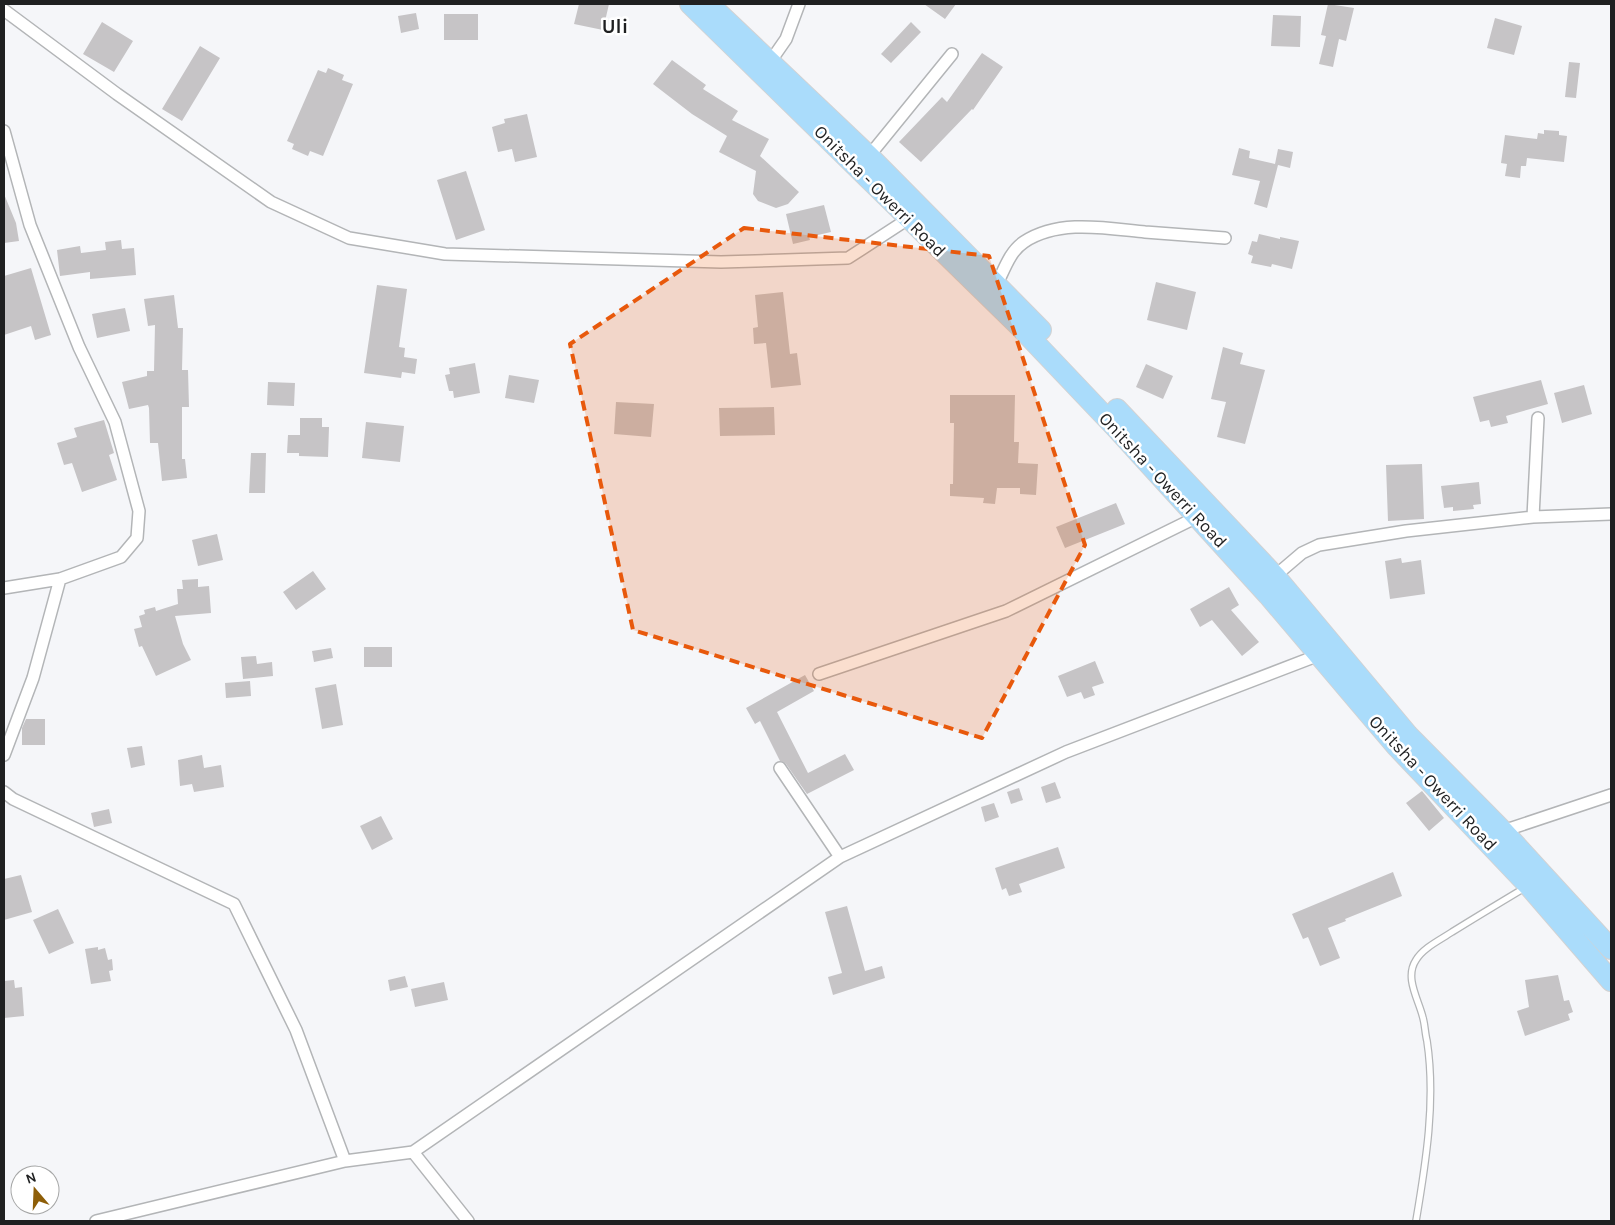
<svg xmlns="http://www.w3.org/2000/svg" width="1615" height="1225" font-family="Karla,sans-serif">
  <style>
    .building { fill: #c6c4c6 }
    .lines { fill: none; stroke-linecap: round; stroke-linejoin: round }
    .lane-casing { stroke: #b3b5b7; stroke-width: 8 }
    .street-casing { stroke: #b3b5b7; stroke-width: 14 }
    .highway-casing { stroke: #d2d2d3; stroke-width: 22 }
    .lane { stroke: #fff; stroke-width: 5.5 }
    .street { stroke: #fff; stroke-width: 11 }
    .highway { stroke: #aadcfb; stroke-width: 20 }
    .marked { fill: #e8590c; fill-opacity: 0.2; stroke: #e8590c; stroke-width: 4; stroke-dasharray: 10 6; stroke-linejoin: round }
    .labels { text-anchor: middle; dominant-baseline: central; stroke-width: 5; stroke-linejoin: round; paint-order: stroke }
    .street-label { font-size: 18px; fill: #1f2021; stroke: #fff }
    .quarter-label { font-size: 20px; font-weight: bold; fill: #1f2021; stroke: #fff }
  </style>
  <rect width="100%" height="100%" fill="#f5f6f9"/>
  <!-- building -->
  <path class="building" d="M579,4H609L603,30L574,24Z
    M924,4H956L945,19Z
    M1328,4L1354,8L1346,41L1339,39L1333,67L1319,64L1326,36L1321,35Z
    M416,13L419,29L401,33L398,16Z
    M444,14H478V40H444Z
    M1273,15L1301,16L1300,47L1271,46Z
    M1495,18L1522,26L1514,55L1487,48Z
    M102,22L133,41L114,72L83,54Z
    M911,22L921,32L891,63L881,54Z
    M200,46L220,58L182,121L162,109Z
    M982,53L1003,67L973,110L972,109L921,162L899,142L942,97L947,102Z
    M672,60L706,85L703,89L738,111L732,120L769,139L760,156L799,192L788,204L776,208L758,201L753,194L756,171L719,152L727,136L692,114L653,84Z
    M1569,62L1580,63L1576,98L1565,97Z
    M328,68L344,75L342,80L353,84L323,156L310,151L308,156L292,149L294,144L287,141L318,70L326,73Z
    M527,114L537,157L515,162L512,149L498,152L492,127L505,123L504,119Z
    M1544,130L1559,131V135L1567,136L1564,162L1527,158L1526,166H1521L1520,178L1505,176L1507,164L1501,163L1505,135L1537,139L1538,133L1544,134Z
    M1239,148L1250,151L1249,158L1275,164L1278,149L1293,152L1290,168L1278,165L1267,208L1254,204L1260,181L1232,175Z
    M466,171L485,230L456,240L437,180Z
    M4,194L16,223L19,241L4,243Z
    M824,205L831,232L809,237L810,240L793,244L786,214Z
    M1259,234L1280,239V237L1299,241L1292,269L1272,264L1271,267L1251,263L1253,256L1248,254L1252,241L1257,242Z
    M121,240L122,249L134,248L136,275L90,279V272L60,276L57,250L80,246L81,253L106,250L105,242Z
    M31,268L51,335L35,340L31,326L4,335V276Z
    M1156,282L1196,292L1187,330L1147,320Z
    M377,285L407,289L399,347L405,348L404,357L417,359L415,374L402,372L401,378L364,373Z
    M783,292L790,354L797,353L801,385L771,388L766,343L754,344L753,328L758,327L755,295Z
    M174,295L178,328H183L182,370H188L189,407H182V459H185L187,478L162,481L158,443H150L149,408L148,405L129,409L122,382L147,376V371H154L155,325L148,326L144,299Z
    M125,308L130,331L97,338L92,314Z
    M1223,347L1243,353L1240,364L1265,370L1245,444L1217,437L1226,402L1211,399Z
    M475,363L480,393L454,398L453,391H449L445,375L450,374L449,368Z
    M1146,364L1173,376L1163,399L1136,387Z
    M509,375L539,380L534,403L505,398Z
    M1541,380L1548,404L1506,416L1508,423L1491,427L1489,420L1480,422L1473,397Z
    M268,382L295,383L294,406L267,405Z
    M1584,385L1592,414L1562,423L1554,393Z
    M950,395H1015L1014,442H1019L1018,463L1038,464L1036,495L1020,494V488H997L995,504L983,503L984,498L950,496V484H953L954,423H950Z
    M616,402L654,404L651,437L614,434Z
    M774,407L775,435L720,436L719,408Z
    M300,418H322V427H329L328,457L299,456V453H287L288,435H300Z
    M104,420L114,453L109,455L117,480L82,492L72,463L64,465L57,443L77,437L74,428Z
    M366,422L404,426L400,462L362,458Z
    M251,453H266L265,493H249Z
    M1422,464L1424,519L1388,521L1386,465Z
    M1479,482L1481,504L1473,505L1474,509L1453,511V507L1444,508L1441,486Z
    M1116,503L1125,524L1065,548L1056,527Z
    M217,534L223,560L198,566L192,540Z
    M1401,558L1402,563L1421,560L1425,594L1390,599L1385,561Z
    M313,571L326,589L296,610L283,592Z
    M198,579V587L209,586L211,613L175,616L183,644L191,660L156,676L142,646L139,647L134,629L142,627L139,616L145,614L144,610L155,607L156,611L178,604L177,589H183L182,580Z
    M1229,587L1239,605L1231,610L1259,642L1242,656L1212,620L1200,627L1190,609Z
    M364,647H392V667H364Z
    M331,648L333,658L314,662L312,651Z
    M256,656L257,664L272,662L273,676L243,679L241,657Z
    M1095,661L1104,683L1092,687L1095,695L1084,699L1081,692L1067,697L1058,676Z
    M805,675L814,691L777,712L808,773L845,754L854,770L807,794L786,764L780,761L760,721L755,724L746,708Z
    M250,681L251,696L226,698L225,683Z
    M336,684L343,725L322,729L315,688Z
    M26,719H45V745H22V728Z
    M142,746L145,765L131,768L127,748Z
    M202,755L204,768L221,765L224,787L194,792L192,784L180,786L178,760Z
    M1055,782L1061,798L1046,803L1041,787Z
    M1019,788L1023,800L1011,804L1007,792Z
    M1422,791L1444,818L1429,831L1406,803Z
    M994,803L999,817L985,822L981,807Z
    M109,809L112,823L94,827L91,813Z
    M381,816L393,839L372,850L360,826Z
    M1058,847L1065,868L1019,884L1022,892L1009,896L1006,888L1002,890L995,868Z
    M1393,872L1402,896L1345,919L1346,921L1328,928L1340,958L1320,966L1308,937L1303,939L1292,914Z
    M21,875L32,912L4,920V879Z
    M847,906L865,971L882,966L885,978L833,995L828,977L842,973L825,912Z
    M58,909L74,943L49,954L33,920Z
    M98,947V950L105,948L108,960L112,959L113,970L109,971L111,981L91,984L85,949Z
    M1558,975L1564,1001L1569,1000L1573,1012L1568,1014L1570,1020L1525,1036L1517,1011L1529,1007L1525,980Z
    M405,976L408,987L390,991L388,980Z
    M14,980L15,988L22,987L24,1016L4,1018V981Z
    M444,982L448,1000L415,1007L411,989Z"/>
  <g class="lines">
    <!-- lane casing -->
    <g class="lane-casing">
      <path id="lane" d="M1416,1221C1426,1162 1436,1100 1427,1041C1425,1033 1425,1025 1423,1018C1419,1000 1404,978 1416,960C1423,948 1440,940 1452,932C1476,917 1501,902 1526,887"/>
    </g>
    <!-- street casing -->
    <g class="street-casing">
      <path id="street" d="M4,10L117,94L271,202L349,238L445,254L721,262L848,258L908,219
        M770,62L786,39L799,4
        M4,131L30,225L79,347L115,422L139,511L137,538L121,557L60,579L4,588
        M869,156L952,54
        M997,284C1004,270 1010,251 1024,242C1059,219 1105,228 1145,232C1171,234 1198,236 1225,238
        M1533,517L1538,418
        M1275,576L1302,553L1319,545L1406,531L1533,517L1611,514
        M819,674L1006,611L1197,517
        M4,755L33,678L60,579
        M780,768L840,857
        M4,792L13,799L234,904L296,1030L345,1161L413,1152L840,857L1066,752L1319,655
        M1503,831L1611,795
        M413,1152L468,1221
        M96,1221L345,1161"/>
    </g>
    <!-- highway casing -->
    <g class="highway-casing">
      <path id="highway" d="M690,4L1021,328L1116,428L1268,595L1396,746L1528,885L1611,981
        M709,4L869,156L1041,330
        M1117,409L1275,576L1408,735L1503,831L1611,949"/>
    </g>
    <!-- lane -->
    <use href="#lane" class="lane"/>
    <!-- street -->
    <use href="#street" class="street"/>
    <!-- highway -->
    <use href="#highway" class="highway"/>
  </g>
  <!-- marked area -->
  <path class="marked" d="M744,228L989,256L1085,545L982,738L633,630L570,344Z"/>
  <g class="labels">
    <!-- street labels -->
    <g class="street-label">
      <text transform="translate(880 191) rotate(45)">Onitsha - Owerri Road</text>
      <text transform="translate(1163 480) rotate(47)">Onitsha - Owerri Road</text>
      <text transform="translate(1433 783) rotate(47)">Onitsha - Owerri Road</text>
    </g>
    <!-- quarter labels -->
    <g class="quarter-label">
      <text x="615" y="26">Uli</text>
    </g>
  </g>
  <!-- border -->
  <rect width="1615" height="1225" fill="none" stroke="#1f2021" stroke-width="10"/>
  <!-- north arrow -->
  <g transform="translate(35 1190) rotate(341)"><circle r="24" fill="#ffffff" stroke="#a5a6a6"/>
  <path d="M0-4L9 19L0 12L-9 19Z" fill="#8e5e08"/>
  <text y="-8" font-size="14" font-weight="bold" text-anchor="middle" fill="#1f2021">N</text>
  </g>
</svg>
